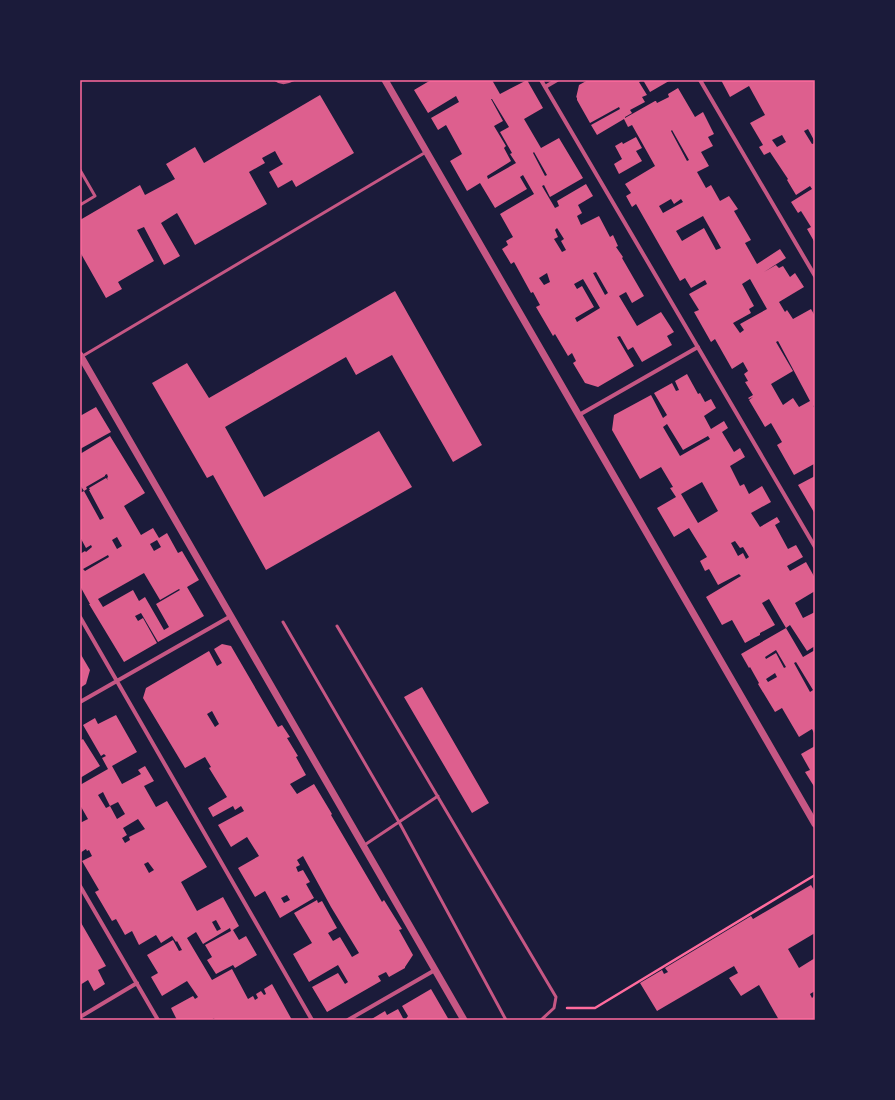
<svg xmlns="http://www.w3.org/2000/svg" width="895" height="1100" font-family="Overpass,sans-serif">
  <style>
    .building { fill: #dd5f8e; fill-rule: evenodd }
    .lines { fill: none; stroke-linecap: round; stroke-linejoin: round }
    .path { stroke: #ff6b9d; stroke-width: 2.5 }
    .service { stroke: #c65784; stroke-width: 3 }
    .minor { stroke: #c65784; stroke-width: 4 }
    .tertiary { stroke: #c65784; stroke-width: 7 }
    .neatline { fill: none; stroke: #ff6b9d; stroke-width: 1.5 }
  </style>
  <rect width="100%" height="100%" fill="#1b1b3a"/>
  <!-- building -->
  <path class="building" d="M431,80H492L500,94L527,80L543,108L524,119L541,148L559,138L583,178L550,197L544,185L542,186L555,208L559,206L557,201L586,184L593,196L578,205L582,213L577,216L581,225L599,216L610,237L613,235L618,246L616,247L623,257L622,258L644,296L632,303L626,292L619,296L637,326L661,312L674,332L667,336L672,345L642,362L633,347L628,350L620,336L617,337L634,366L598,387L585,383L573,363L576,361L572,353L568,356L555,334L553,336L536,307L540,305L533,292L531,293L514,262L511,264L502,249L508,245L506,241L513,237L500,214L534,194L523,175L520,177L527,189L495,208L480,183L467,191L450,161L462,154L446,125L438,130L431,118L459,102L456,96L428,113L414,90ZM491,99H492L509,127L500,132L512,153L510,154L516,163L488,179L487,176L511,161L504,148L506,146L494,126L503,121ZM534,152L547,175L545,176L533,153ZM557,228L564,239L561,241L566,250L562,252L554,239L558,237L555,230ZM596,272L608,293L605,295L593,273ZM547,273L550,282L544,285L539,278ZM583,279L600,308L577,322L575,318L594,307L582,286L577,289L574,284Z
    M588,80H642L639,82L647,95L642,97L645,102L630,110L632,113L625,117V118L655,101H656L657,103L669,97L668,94L678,88L695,117L703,112L714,134L708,137L713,146L701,152L709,166L697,172L706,188L711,185L720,201L729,196L738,209L734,211L751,240L745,243L757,264L780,249L786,258L764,272L776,265L779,268L783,266L790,277L795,273L804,287L779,302L785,312L787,310L793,319L811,309L815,316V405L813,406L815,409V467L814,464L794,475L777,445L782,442L771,423L765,427L749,400L753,397L749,399L748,398L753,395L745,382L748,381L744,374L748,371L743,362L732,369L715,339L711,342L694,312L699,310L689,294L707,284L705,280L691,288L685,278L680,281L636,204L632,207L626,196L631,193L625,184L655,166L632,125L628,127L624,119L597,135L591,125L620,109L619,107L590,123L577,100V97L576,98L579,85ZM672,130L689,160L687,161L671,131ZM671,199L674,204L681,199L683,202L663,213L659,206ZM703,216L721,248L716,250L704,228L682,241L676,231ZM750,279L767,309L740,324L744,330L740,333L733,323L751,313L749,309L754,306L742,284ZM778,341L810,401L799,407L793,398L783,405L771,384L793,371L776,342Z
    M643,80H668L669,81L650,92Z
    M721,80H815V142L808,129L804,131L812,144L815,143V181L814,182L815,183V243L807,229L811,227L801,211L798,213L791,202L812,189L810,186L796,195L787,180L788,179L770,152L764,155L759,147L763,145L750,123L765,115L749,86L730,97ZM782,135L786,142L777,147L772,140Z
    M320,95L354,153L296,187L292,180L278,188L269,172L283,164L281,162L275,151L262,158L265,163L249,172L267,204L195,245L177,213L161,223L180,256L164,265L144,227L137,230L154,261L118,282L122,289L106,298L80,252V220L140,185L145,195L175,179L166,164L195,147L204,163Z
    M636,137L642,148L636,151L642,161L619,174L614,164L622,159L615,146L622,142L623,144Z
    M395,291L482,445L453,462L392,355L356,375L346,357L225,427L264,497L379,431L412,487L266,570L213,475L207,478L152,383L187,363L209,398Z
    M687,374L698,394L700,393L705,402L711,399L716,408L704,416L711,429L724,421L728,428L722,432L734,452L740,448L745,457L730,466L740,486L744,484L749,494L762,486L771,502L751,513L760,527L777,517L780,522L775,525L788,549L796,545L803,557L787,566L790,571L806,562L815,578V591L795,603L803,618L815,612V646L807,651L790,625L786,628L769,599L762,603L775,625L760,633V635L754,638L745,643L732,620L722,625L706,597L741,576L739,574L718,585L709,569L705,571L700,561L707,557L689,528L674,537L657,508L676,497L670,488L673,487L661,467L640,479L612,430L614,415L651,395L663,418L667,415L654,393L672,383L676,391L679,390L675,381ZM667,424L683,450L708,436L710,439L680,456L663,427ZM702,482L718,511L698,523L681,494ZM735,541L740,548L743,547L749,557L746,559L743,553L738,556L731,543Z
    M96,407L111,432L80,449V416Z
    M110,436L145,493L124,506L141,535L153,528L159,538L167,533L178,553L182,551L199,580L187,587L204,616L158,642L141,613L135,616L138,621L143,618L157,643L124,662L89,604H90L80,586V554L85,551L86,552L92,547L91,545L86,548L80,537V493L84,491L100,520L104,518L89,490H90L89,488L106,478L108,480L107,478L108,477L107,474L105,475V476L86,487L87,489L84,491L80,485V454ZM117,537L122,546L117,549L112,540ZM157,540L161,547L154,551L150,544ZM108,555L109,557L85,571L83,569ZM144,573L160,600L179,589L180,590L156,604L169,627L164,630L145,597L139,601L133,590L103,607L98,599Z
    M815,476V514L798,485Z
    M786,628L803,657L815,650V735L812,729L799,737L782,708L775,712L758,684L759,683L750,667L749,668L741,654ZM776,650L786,667L784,668L776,653L766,659L765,657ZM796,662L813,690L810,692L794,663ZM775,673L777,677L768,682L766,679Z
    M222,644L231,646L278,727L282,725L290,737L287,738L298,756L296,757L306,775L290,784L297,794L314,784L332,814L331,815L382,902L384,900L402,929L399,930L413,955L405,967V968L389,977L386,972L378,976L381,981L327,1012L312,987L338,973L345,984L348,982L338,965L309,982L293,954L312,943L294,913L317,900L318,903L322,901L337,928L328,933L333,941L340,937L352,957L359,953L331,907L303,856L297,860L300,865L296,867L298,872L303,870L310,882L306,884L314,898L280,918L265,891L255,897L238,868L259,856L247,837L231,847L218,825L244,811L241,806L235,810L233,806L213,817L208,808L227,797L209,768L211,767L205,757L185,768L143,698L146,688L209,651L217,666L222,663L214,649ZM212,711L219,724L215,727L207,714ZM287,895L290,900L284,903L281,898Z
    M80,653L90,670L86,684L80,688Z
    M422,687L489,803L472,813L404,697Z
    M116,715L137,752L112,766L122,784L141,774L138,770L145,766L154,781L144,786L156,807L167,801L207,867L181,882L197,911L223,897L239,926L233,930L239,940L246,936L257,955L235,968L233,965L216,974L207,960L212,957L205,945L231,931L230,928L203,944L196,932L187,938L212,980L232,969L248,999L253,996L255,1000L258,998L256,994L261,991L264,995L266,994L264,989L272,984L292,1020H215L214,1018L211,1020H177L171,1008L193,996L195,999L198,997L187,981L162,996L151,977L158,973L147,955L173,940L179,951L182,950L177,941L176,942L172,936L161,943L156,935L139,945L132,931L125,935L116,919L112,921L95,892L99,890L82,861L92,856L89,850L87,851L86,849L80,853V823L88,819L80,805V785L108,769L102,758L106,756L104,754L101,756L83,725L95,718L98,724ZM103,792L110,806L118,802L125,814L117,819L110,806L106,808L98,795ZM138,819L145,829L129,837L130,840L125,843L122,838L127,835L123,828ZM148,862L154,870L149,873L144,864ZM216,920L221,929L217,931L212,922Z
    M83,739L100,766L80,778V741Z
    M815,746V788L805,772L810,770L801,754Z
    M811,885L815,892V933L788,949L799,968L815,958V991L810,994L812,998L815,995V1019L779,1020L759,985L741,996L729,978L738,973L734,966L657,1011L640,983L662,970L664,974L668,972L665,968L751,916L753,919Z
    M80,921L106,966L98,970L105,984L94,991L88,980L80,985Z
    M431,989L449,1020H405L408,1016L402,1006Z
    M398,1009L404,1020H370L385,1011L387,1015Z"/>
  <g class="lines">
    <!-- path -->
    <path class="path" d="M567,1008H595L815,875"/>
    <!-- service -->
    <path class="service" d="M276,80C281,84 287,83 293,80
      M80,170L95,196L80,205
      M81,357L426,152
      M283,622L399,822L506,1020
      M337,626L556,997L554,1008L541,1020
      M363,846L438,796"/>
    <!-- minor -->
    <path class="minor" d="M541,80L815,547
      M700,80L815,276
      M545,87L557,80
      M579,415L698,347
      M80,617L312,1020
      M80,702L231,616
      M80,886L158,1020
      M80,1017L137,983
      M348,1020L435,970"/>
    <!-- tertiary -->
    <path class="tertiary" d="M385,80L815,824
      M80,355L464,1020"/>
  </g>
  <!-- border -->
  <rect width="895" height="1100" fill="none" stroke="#1b1b3a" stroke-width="162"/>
  <rect x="81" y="81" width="733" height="938" class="neatline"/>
</svg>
